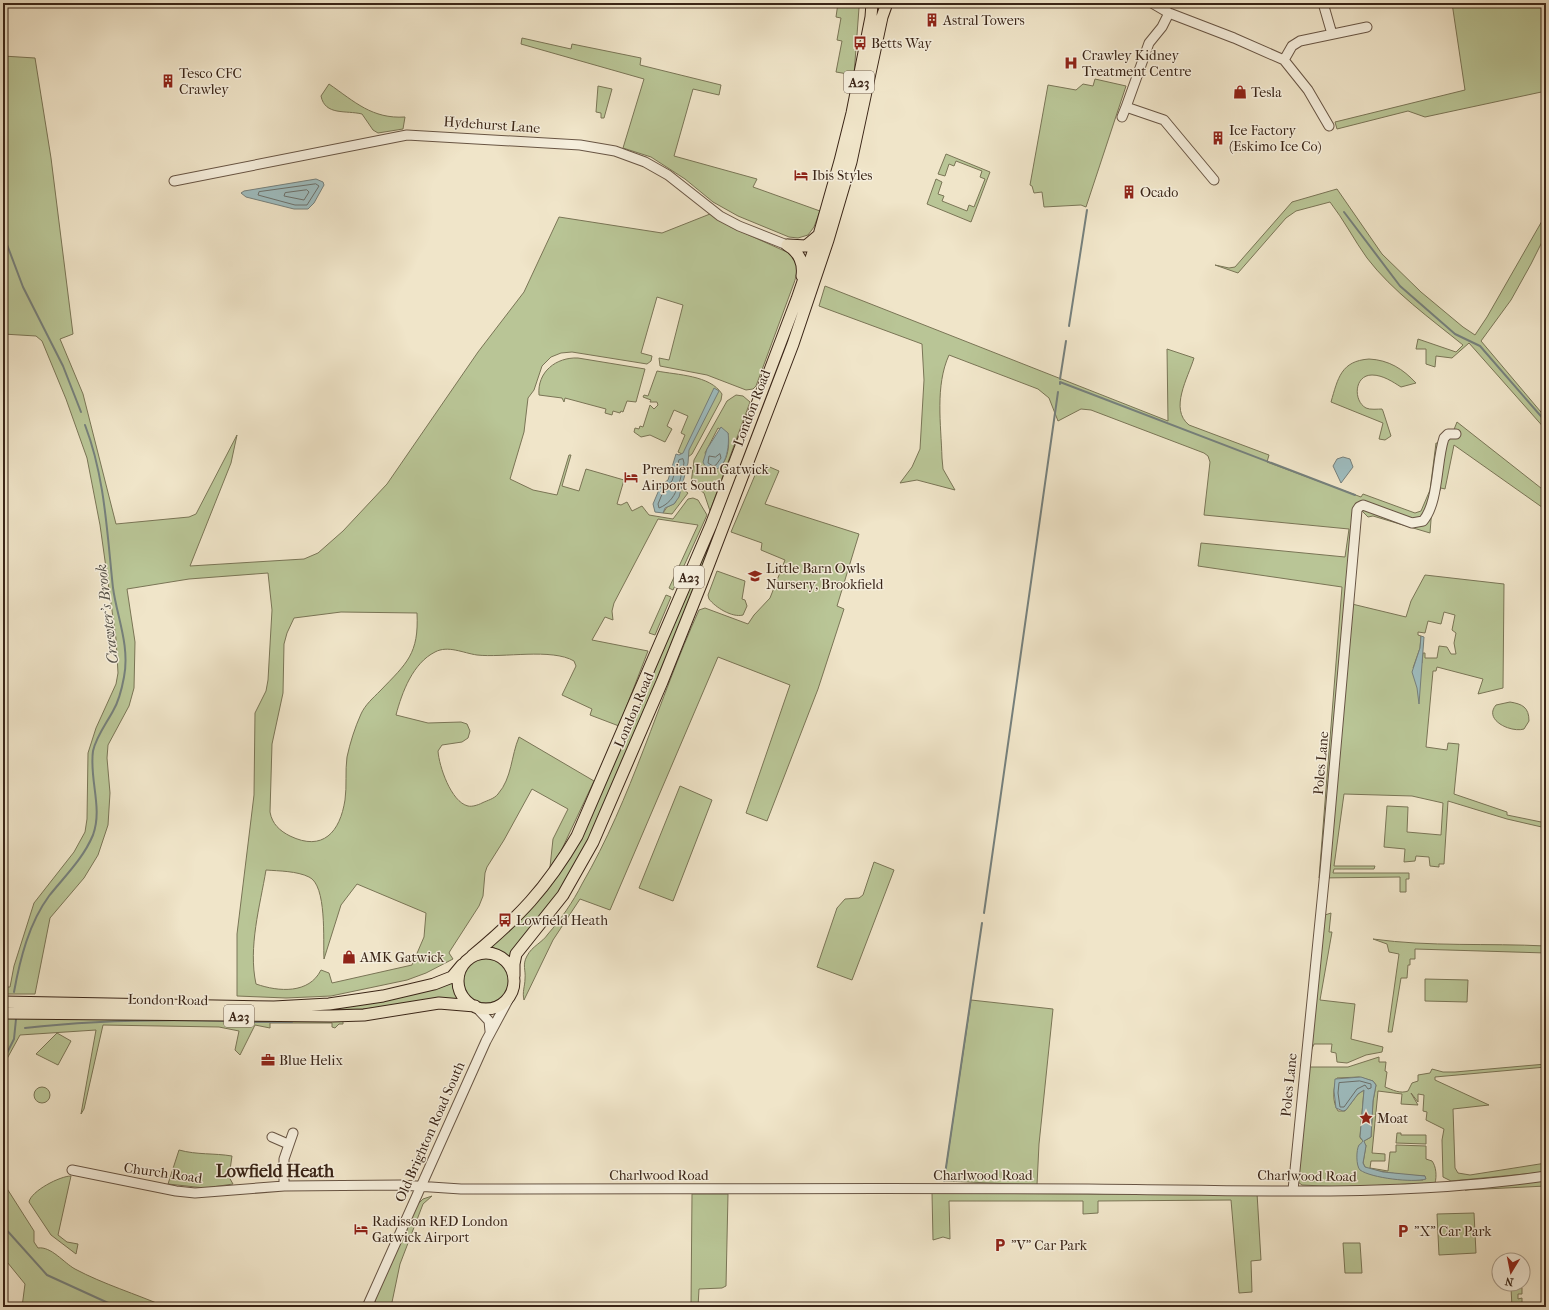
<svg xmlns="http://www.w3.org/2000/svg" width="1549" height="1310" font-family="'IM FELL French Canon',serif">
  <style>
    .green { fill: #b9c596; stroke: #7a7556; fill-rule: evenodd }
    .water { fill: #9ebdc0; stroke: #76807c }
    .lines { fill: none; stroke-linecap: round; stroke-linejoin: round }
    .shore { stroke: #6c716c; stroke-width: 1 }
    .stream { stroke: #76807c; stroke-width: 2 }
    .minor-casing { stroke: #685544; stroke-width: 11 }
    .major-casing { stroke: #3a2517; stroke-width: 13 }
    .minor { stroke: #f5eedc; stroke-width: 9 }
    .major { stroke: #f0e5c9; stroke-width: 11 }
    .labels { text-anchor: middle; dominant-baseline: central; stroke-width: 3; stroke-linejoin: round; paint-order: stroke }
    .shield { fill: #f5eedc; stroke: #726152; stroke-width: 1 }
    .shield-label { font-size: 13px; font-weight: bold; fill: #3a2517 }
    .poi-label { font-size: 14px; fill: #3a2517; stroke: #f5eedc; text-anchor: start }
    .street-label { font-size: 14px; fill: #3a2517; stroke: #f5eedc }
    .water-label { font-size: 15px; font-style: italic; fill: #58534a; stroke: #f5eedc }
    .district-label { font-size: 18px; font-weight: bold; fill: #3a2517; stroke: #f5eedc }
  </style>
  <rect width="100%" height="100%" fill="#f0e5c9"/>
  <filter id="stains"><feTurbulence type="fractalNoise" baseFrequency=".005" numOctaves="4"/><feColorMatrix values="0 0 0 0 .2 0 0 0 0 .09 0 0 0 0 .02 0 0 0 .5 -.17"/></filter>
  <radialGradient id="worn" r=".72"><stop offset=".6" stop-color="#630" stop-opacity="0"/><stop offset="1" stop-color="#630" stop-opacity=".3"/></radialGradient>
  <!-- green -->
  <path class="green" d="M838,3H857L859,8L854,75L836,72L842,41L837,40L841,18L836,17Z
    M1452,3H1546V91L1425,117L1408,111L1337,129L1335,122L1465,90Z
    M522,38L571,49L572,44L641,58L640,65L721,85L719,95L693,89L674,156L757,179L753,187L820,211L814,227L808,235L798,238L789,237L738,216L713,202L685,179L651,157L623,148L644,79L521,44Z
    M3,56L35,58L51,158L73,334L60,339L83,394L116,524L189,517L196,514L237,435L231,463L190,566L304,559L318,553L343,531L387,484L478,352L524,292L559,217L662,233L710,214L731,227L789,253C800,262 798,271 794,283L756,386L753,389L746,390L707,375L660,366L659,358L669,360L683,305L657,297L641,353L652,356L651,361L647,364L572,352L561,353L551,357L542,366L534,390L528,398L524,432L510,479L533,490L557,495L569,455H571L562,486L579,491L586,469L624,480L617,504L621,505L627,502L632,511L642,506L649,515L673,519L688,499L693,498L698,500L707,515L673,590L669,588L698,525L658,519L614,603L612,611L613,620L605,617L592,640L648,651L619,726L590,715L592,709L562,695L576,666L574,661C552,648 503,658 477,655C463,653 448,645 435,652C413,663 402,692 396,715L428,723L461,722L467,724L470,731L468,738L462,742L442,745L438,751C439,766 451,802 468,806C472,807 478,805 482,803C488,800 494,799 498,794C512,778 511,756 519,737L594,781L561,851L550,867L553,839L568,809L532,789L504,840L487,867L485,873L483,896L479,906L450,951L449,953L453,959L426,973L407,980L331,996L286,998L237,996V934L254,795L255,713L266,691L268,680L272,610L268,573L189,579L127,589L135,642L134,688L129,706L108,745L107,758L110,793L108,825L98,855L84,878L50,918L35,994H3V987H10L14,966L34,903L74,852L85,832L87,819L88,753L96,728L116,684L118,673L116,639L100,525L87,458L66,399L42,341L36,336L3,334ZM341,612L417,613C419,654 407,663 380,691C373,698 365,705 361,714C355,727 350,743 347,757C345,771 347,786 345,800C340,832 323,852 290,836C280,831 272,824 270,812L272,744L283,693L284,644L287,633L294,618ZM266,870C279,871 297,871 309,877C327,885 323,940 324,959L341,905L357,884L426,913L424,937L412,965L332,983L329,973L321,970C309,994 279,992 256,984C248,947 260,906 266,870Z
    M1095,79L1126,86L1086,207L1081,205L1044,207L1042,192L1034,193L1032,186L1030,185L1048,85L1076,90L1083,84L1093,86Z
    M329,84C355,102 372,119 405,117L403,129L378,133L373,130L362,114C346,110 325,116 321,96Z
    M598,86L612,89L604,118H601V113L596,112Z
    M946,154L990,172L971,222L927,204L936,179L942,182L938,194L944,196L942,201L967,211L969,205L974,207L985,179L980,177L982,171L956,161L954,166L949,164L945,176L938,174Z
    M1337,189L1382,254L1421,292L1463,327L1475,335L1487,317L1546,214V234L1531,264L1511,300L1481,341L1546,418V430L1469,343L1452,358L1436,356L1435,367L1426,364V349H1416L1418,339L1456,352L1463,345C1431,319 1392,291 1367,258C1354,240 1344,220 1330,202L1296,211L1286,218L1238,273L1215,265L1229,268L1235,267L1292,202Z
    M814,261L789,343L673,642L588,841L564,885L510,957L491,946L572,852Z
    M825,286L1168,421L1167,349L1194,358C1188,378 1169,409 1189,425L1269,455L1267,462L1361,497L1363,494L1415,513L1421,511L1430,490L1436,443L1445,444L1453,432L1457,422L1546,492V510L1454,445L1445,489L1441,488L1432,507L1430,533L1373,516L1368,517L1361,510L1352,604L1406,617L1411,601L1425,575L1504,584L1503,688L1478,694L1483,679L1437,667L1436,671H1433L1426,747L1447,750L1448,743L1459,744L1454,794L1507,812V815L1546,823V828L1507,819L1448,801L1444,864H1439V867L1430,866L1429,857L1416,856L1415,861L1404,862L1405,849L1384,847L1387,806L1408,807L1407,832L1441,835L1443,803L1412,796L1344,794L1334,866H1375L1374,869H1334L1333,873H1409V879H1406V892H1400V877L1319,878L1342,587L1198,566L1201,543L1345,557L1349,529L1204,515L1210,462L1208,456L1204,453L1091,410L1081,409L1058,421L1049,398L1038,389L949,355C935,386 941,424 942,458L943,469L955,490L917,480L900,483L912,467L920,449L924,380L922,344L819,306ZM1444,612L1455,615L1452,630L1456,633L1454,643L1456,654H1451L1447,647L1439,646L1437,658H1425V653H1423L1422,663L1413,668L1420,648L1421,636L1418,635V632L1425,633L1428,621L1441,624Z
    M578,358L645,369L636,402L627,401L623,412L621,411L620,413L613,411L612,415L605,413L606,409L565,398L564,402L562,398L539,395C537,372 556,357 578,358Z
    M1369,359C1389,360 1403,369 1416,383L1401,387C1393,382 1383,375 1372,375C1354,375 1353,401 1366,408C1370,410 1378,409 1382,409L1383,411L1391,436L1385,440L1379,439L1383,423L1331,402C1338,378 1341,361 1369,359Z
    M657,371C677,375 710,375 722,394L721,400L692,454L688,457L678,452L685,435L681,433L688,416L674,410L667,426L672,429L665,442L650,435L641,437L634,432L635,428L639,429L640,426L643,427L650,405L654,409L658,405L657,402H650L651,400L643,397L644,395L648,396Z
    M736,395L743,396L750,402L710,511L704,493L691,484L694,460L727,401ZM718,428L728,433C730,445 728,466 714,470L705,453Z
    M765,465L779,471L765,504L859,534L837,606L844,609L818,689L767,821L746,813L790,685L718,657L610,910L580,899L553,940L524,1000C522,992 525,986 525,979C526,970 522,965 527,956C532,946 542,943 548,934C561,919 573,902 582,884C632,798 658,701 699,610L705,608L748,624L754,615L770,598L785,560L761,550L762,543L731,532L758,468Z
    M681,488L688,493L672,514L663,513L667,507L675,503Z
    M717,571L745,581L742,599L745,600L747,606L743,615C732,618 715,607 709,599L708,595Z
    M666,595L671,597L655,635L649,633Z
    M1510,702C1522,704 1529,707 1529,721L1524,729C1511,733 1483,720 1496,705Z
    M680,786L712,800L673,901L639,888Z
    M874,862L894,870L852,980L817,967L837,908L845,899L859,898L863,895Z
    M1331,913L1329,932H1332L1320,1000L1355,1004L1351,1039L1383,1047L1382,1052L1366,1055L1347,1063L1337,1062L1336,1053L1331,1052L1332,1044H1314L1311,1051L1325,915Z
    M1373,939C1430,947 1488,943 1546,946V953L1415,949V959H1410V965H1408L1407,978H1401L1392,1032H1388L1399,954L1389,952L1387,944Z
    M463 980a23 23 0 1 1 46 0a23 23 0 1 1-46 0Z
    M1425,979L1468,980L1467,1002L1425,1001Z
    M453,982L459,999L364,1009L307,1010Z
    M971,1000L1053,1009L1039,1144L1037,1185L944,1181Z
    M3,1018H343V1024H339L335,1028L332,1027V1023H270V1028L255,1025L240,1055L235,1050L239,1031L219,1027L103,1025L84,1109L81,1114L96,1030L20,1035L3,1066Z
    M57,1033L71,1041L58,1065L36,1054Z
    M1379,1057V1062H1386L1385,1071L1387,1072L1385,1087C1393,1090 1400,1094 1408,1091L1412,1083L1418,1081V1075L1430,1073L1432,1069L1443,1072H1455L1546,1064V1067L1435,1077V1080L1489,1105L1453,1109L1455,1168L1458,1173L1470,1175L1546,1163V1172L1451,1181L1443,1177L1442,1140L1444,1129L1426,1120L1427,1112L1423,1111L1424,1095L1418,1094V1102L1411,1093L1418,1105L1401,1104L1402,1094L1378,1091L1372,1153L1385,1154V1161H1371L1370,1168L1388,1171L1390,1152H1396V1145L1426,1146V1159L1432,1161C1436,1166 1437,1176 1435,1183L1343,1187L1302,1185L1298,1182L1309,1067H1348ZM1359,1077L1373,1081L1376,1085L1373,1101L1371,1137L1364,1141L1361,1139L1360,1137L1364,1090L1358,1094L1345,1111H1338C1332,1102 1333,1088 1337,1078ZM1364,1143L1366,1145L1363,1163L1366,1169L1404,1175L1425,1176L1423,1180L1396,1179L1362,1170L1359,1146Z
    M34 1095a8 8 0 1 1 16 0a8 8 0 1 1-16 0Z
    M1397,1133H1401V1135H1426V1144L1396,1143Z
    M179,1150C197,1155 214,1153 232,1156L229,1177L233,1184L205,1188L168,1184Z
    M71,1176L58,1235L67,1242L78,1244L76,1254L51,1235L29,1202C31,1191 60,1176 71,1176Z
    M1546,1180V1186L1465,1190Z
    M6,1187L34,1231V1242L38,1248C51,1246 64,1263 75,1269C103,1284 136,1294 166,1307H22L25,1284L3,1257V1189Z
    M932,1193L1094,1194L1257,1193L1261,1260L1251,1261L1252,1292L1239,1293L1231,1200L1098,1201V1213L1083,1214V1201H949L950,1239L943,1237L933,1240Z
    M692,1194H728L726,1286L722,1288L699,1289L698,1307H691Z
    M432,1196L423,1204L400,1264L391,1307H376L375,1300L417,1205L423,1199Z
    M1474,1213L1476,1253L1439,1255L1437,1214Z
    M1343,1243H1360L1362,1273H1345Z
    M1522,1288V1294H1518V1299L1522,1298V1307H1512L1511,1288Z"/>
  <!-- water -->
  <path class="water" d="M316,179L323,182L324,185L314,203L308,209H294L246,197L241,193L244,191Z
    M714,388L719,391L689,450L688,463L679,497L674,504L665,508L663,513L655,512L653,504L661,485L668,480L676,454L679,455L683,453Z
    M721,427L728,433C730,444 726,476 709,468C706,467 704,465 703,462L707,449Z
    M1343,457L1350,459L1353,467L1341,483L1333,466L1337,459Z
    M1421,636L1424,637L1419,704L1417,688L1412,672L1420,648Z
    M1361,1077L1373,1081L1376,1085L1373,1101L1371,1137L1364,1141L1366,1146L1363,1163L1365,1167L1383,1172L1425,1176L1426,1179C1413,1183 1371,1178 1360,1170C1356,1166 1356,1150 1359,1145C1360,1144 1362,1143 1363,1141L1360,1137L1364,1090L1358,1094L1346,1110L1343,1111L1336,1108L1334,1091L1335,1079Z"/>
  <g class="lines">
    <!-- shore -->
    <path class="shore" d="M316,184L319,186L307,205H295L258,195L259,192Z
      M307,190L309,192L304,200L284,196L285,193Z
      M720,454L721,458L716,465L713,466L708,463L709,456L715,457Z
      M683,459L684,463C680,481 677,501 659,508L658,504L665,487L672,481L679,460Z
      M1360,1081L1371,1084V1088L1368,1089L1365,1085L1357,1089L1344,1107H1340L1338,1093L1339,1083Z"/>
    <!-- stream -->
    <path class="stream" d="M1344,212L1400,286L1455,334L1480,346L1546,422
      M3,234L23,287L63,366L81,412
      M1069,326L1087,210
      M1060,379L1066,341
      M1060,384V382L1355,495
      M984,913L1058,392
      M14,992C20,959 29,923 49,896C64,877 83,859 93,835C103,808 89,779 93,751C96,737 106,724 113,711C119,701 122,688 124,677C130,646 117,617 113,588C107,533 105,477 85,425
      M240,1022H292
      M25,1028C93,1020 162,1019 231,1021
      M3,1061L14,1039L16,1019
      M944,1181L982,923
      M3,1226L47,1275L117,1307"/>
    <!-- minor casing -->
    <g class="minor-casing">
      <path id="minor" d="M1152,3L1169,13L1234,38L1284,60L1308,90L1329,126
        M1323,3L1332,34
        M1169,13L1162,27L1149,43L1126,107L1164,120L1214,180
        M1284,60L1292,46L1300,41L1367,27
        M1122,117L1126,107
        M174,181L407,135L580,145L615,151L645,162L668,175L720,216L739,226L787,245
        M476,1007L489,1021L490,1031
        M272,1137L288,1144
        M72,1170L176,1191L195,1193L284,1186L401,1185L461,1189C670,1189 879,1188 1088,1189C1241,1190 1394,1198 1546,1176
        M284,1186V1159L293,1133
        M1293,1190L1325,871L1357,510L1359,507L1363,505L1412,523L1423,521C1439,502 1436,462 1444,438L1448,434H1456
        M367,1307L486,1041L508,1000"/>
    </g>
    <!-- major casing -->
    <g class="major-casing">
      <path id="major" d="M787,245C799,252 804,262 802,276
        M788,245L806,246L819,235
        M458 981a28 28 0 1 1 56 0a28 28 0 1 1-56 0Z
        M472,956C519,917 546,889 577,836L711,525L797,299L819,235L840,161L852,113L871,17L872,3
        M514,976V964L516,954L563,895L593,842L662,682L702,582L793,344L828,240L851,162L882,17L887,3
        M3,1002L274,1007L329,1004L383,996L434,984L452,977L462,965
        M3,1013L331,1016L364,1015L439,1003L475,1006"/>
    </g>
    <!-- minor -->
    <use href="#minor" class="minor"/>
    <!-- major -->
    <use href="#major" class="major"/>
  </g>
  <!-- icons -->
  <defs>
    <g id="building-bare" transform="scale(1.08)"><path d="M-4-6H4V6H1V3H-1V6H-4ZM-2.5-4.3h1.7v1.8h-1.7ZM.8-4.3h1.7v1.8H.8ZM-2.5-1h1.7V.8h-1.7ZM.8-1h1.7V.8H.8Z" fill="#8f2418" stroke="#f5eedc" stroke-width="2.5" paint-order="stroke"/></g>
    <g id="bus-bare" transform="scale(1.08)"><path d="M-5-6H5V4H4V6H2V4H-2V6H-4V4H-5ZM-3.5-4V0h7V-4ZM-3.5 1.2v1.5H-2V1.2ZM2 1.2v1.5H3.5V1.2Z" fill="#8f2418" stroke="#f5eedc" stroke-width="2.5" paint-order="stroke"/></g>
    <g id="hospital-bare" transform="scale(1.08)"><path d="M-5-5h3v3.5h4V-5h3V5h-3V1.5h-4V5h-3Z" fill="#8f2418" stroke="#f5eedc" stroke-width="2.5" paint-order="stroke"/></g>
    <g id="shop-bare" transform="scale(1.08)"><path d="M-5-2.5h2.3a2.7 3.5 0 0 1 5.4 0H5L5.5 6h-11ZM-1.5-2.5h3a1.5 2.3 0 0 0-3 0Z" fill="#8f2418" stroke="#f5eedc" stroke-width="2.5" paint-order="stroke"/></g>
    <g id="hotel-bare" transform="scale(1.08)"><path d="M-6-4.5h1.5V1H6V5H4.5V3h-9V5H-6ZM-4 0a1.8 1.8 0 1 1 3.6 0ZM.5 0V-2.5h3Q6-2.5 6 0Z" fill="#8f2418" stroke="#f5eedc" stroke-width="2.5" paint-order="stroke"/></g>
    <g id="school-bare" transform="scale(1.08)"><path d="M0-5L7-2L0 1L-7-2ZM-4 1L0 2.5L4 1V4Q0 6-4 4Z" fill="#8f2418" stroke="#f5eedc" stroke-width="2.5" paint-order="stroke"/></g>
    <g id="office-bare" transform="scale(1.08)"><path d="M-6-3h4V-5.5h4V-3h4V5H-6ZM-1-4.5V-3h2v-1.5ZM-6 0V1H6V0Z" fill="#8f2418" stroke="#f5eedc" stroke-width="2.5" paint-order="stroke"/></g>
    <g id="sight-bare" transform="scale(1.08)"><path d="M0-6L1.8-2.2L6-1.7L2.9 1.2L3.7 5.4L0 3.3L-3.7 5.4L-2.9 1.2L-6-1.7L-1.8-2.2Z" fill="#8f2418" stroke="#f5eedc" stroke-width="2.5" paint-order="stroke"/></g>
    <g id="parking-bare" transform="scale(1.08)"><path d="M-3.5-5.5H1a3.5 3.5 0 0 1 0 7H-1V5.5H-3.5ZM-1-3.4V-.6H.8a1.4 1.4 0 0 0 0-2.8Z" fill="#8f2418" stroke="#f5eedc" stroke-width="2.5" paint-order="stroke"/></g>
  </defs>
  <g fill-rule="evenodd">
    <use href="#building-bare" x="932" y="20"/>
    <use href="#bus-bare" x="860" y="43"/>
    <use href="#hospital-bare" x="1071" y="63"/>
    <use href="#building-bare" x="168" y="81"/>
    <use href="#shop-bare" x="1240" y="92"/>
    <use href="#building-bare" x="1218" y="138"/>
    <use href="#hotel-bare" x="801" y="175"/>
    <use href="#building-bare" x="1129" y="192"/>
    <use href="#hotel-bare" x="631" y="477"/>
    <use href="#school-bare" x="755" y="576"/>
    <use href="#bus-bare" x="505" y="920"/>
    <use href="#shop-bare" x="349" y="957"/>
    <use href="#office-bare" x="268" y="1060"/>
    <use href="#sight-bare" x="1366" y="1118"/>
    <use href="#hotel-bare" x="361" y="1229"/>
    <use href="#parking-bare" x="1403" y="1231"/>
    <use href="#parking-bare" x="1000" y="1245"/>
  </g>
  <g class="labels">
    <!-- shield labels -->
    <g class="shield">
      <rect x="844" y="71" width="30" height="22" rx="3"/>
      <rect x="674" y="566" width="30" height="22" rx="3"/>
      <rect x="224" y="1005" width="30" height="22" rx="3"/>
    </g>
    <g class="shield-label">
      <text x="859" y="82">A23</text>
      <text x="689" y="577">A23</text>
      <text x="239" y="1016">A23</text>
    </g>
    <!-- poi labels -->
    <g class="poi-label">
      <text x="943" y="20">Astral Towers</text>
      <text x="871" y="43">Betts Way</text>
      <text x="1082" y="55">Crawley Kidney<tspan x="1082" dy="16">Treatment Centre</tspan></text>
      <text x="179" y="73">Tesco CFC<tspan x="179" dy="16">Crawley</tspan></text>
      <text x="1251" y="92">Tesla</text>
      <text x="1229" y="130">Ice Factory<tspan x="1229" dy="16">(Eskimo Ice Co)</tspan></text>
      <text x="812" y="175">Ibis Styles</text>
      <text x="1140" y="192">Ocado</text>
      <text x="642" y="469">Premier Inn Gatwick<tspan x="642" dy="16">Airport South</tspan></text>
      <text x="766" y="568">Little Barn Owls<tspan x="766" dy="16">Nursery, Brookfield</tspan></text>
      <text x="516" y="920">Lowfield Heath</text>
      <text x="360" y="957">AMK Gatwick</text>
      <text x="279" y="1060">Blue Helix</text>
      <text x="1377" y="1118">Moat</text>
      <text x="372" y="1221">Radisson RED London<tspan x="372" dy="16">Gatwick Airport</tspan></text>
      <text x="1414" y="1231">"X" Car Park</text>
      <text x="1011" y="1245">"V" Car Park</text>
    </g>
    <!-- street labels -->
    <g class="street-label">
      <text transform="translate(492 125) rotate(4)">Hydehurst Lane</text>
      <text transform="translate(752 408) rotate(-69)">London Road</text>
      <text transform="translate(634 710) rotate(-67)">London Road</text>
      <text transform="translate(1321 763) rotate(-85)">Poles Lane</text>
      <text transform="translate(168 1000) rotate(1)">London Road</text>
      <text transform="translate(1289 1085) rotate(-84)">Poles Lane</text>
      <text transform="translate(430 1132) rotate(-66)">Old Brighton Road South</text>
      <text transform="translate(163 1173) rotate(8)">Church Road</text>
      <text x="659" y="1175">Charlwood Road</text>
      <text x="983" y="1175">Charlwood Road</text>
      <text transform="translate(1307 1176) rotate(1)">Charlwood Road</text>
    </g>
    <!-- water labels -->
    <g class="water-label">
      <text transform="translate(107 614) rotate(-97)">Crawter's Brook</text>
    </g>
    <!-- district labels -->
    <g class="district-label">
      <text x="275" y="1171">Lowfield Heath</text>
    </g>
  </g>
  <!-- margin -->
  <rect width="1549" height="1310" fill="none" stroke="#f0e5c9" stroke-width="16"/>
  <rect x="4" y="4" width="1541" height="1302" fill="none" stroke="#3a2517" stroke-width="2"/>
  <rect x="8" y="8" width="1533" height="1294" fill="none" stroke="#3a2517"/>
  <!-- north arrow -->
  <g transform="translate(1511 1272) rotate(190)"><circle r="19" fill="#f5eedc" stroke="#aa9e8d"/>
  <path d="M0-3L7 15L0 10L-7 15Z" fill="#8f2418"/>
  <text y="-6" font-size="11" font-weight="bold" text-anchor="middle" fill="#3a2517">N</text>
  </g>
  <rect width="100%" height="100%" filter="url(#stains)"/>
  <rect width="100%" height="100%" fill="url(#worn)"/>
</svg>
